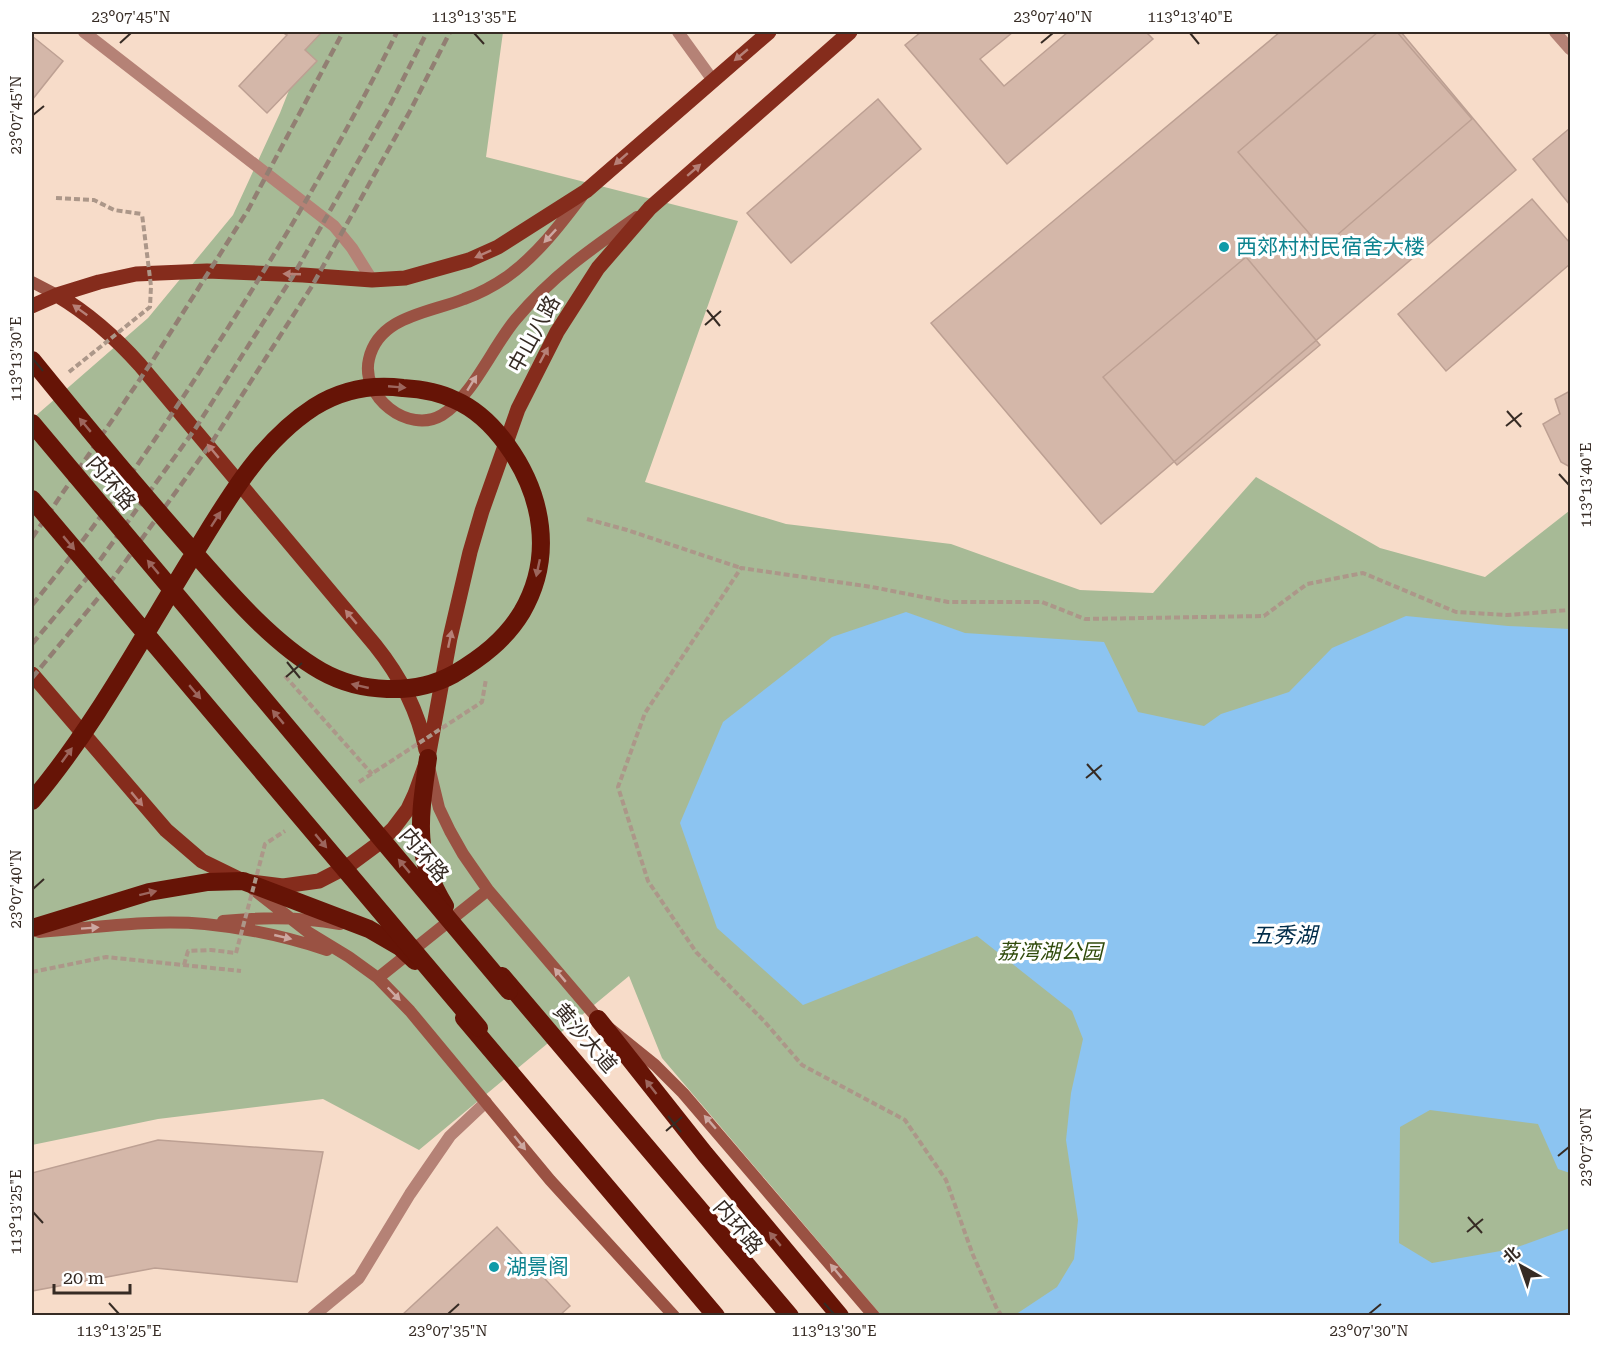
<svg xmlns="http://www.w3.org/2000/svg" width="1602" height="1347" font-family="'Roboto Serif','Noto Sans SC',serif">
  <style>
    .green { fill: #a7ba96 }
    .water { fill: #8cc4f1 }
    .building { fill: #d4b7a9; stroke: #bda093; stroke-width: 1.5 }
    .lines { fill: none; stroke-linecap: round; stroke-linejoin: round }
    .path { stroke: #ac9789; stroke-width: 4; stroke-dasharray: 6 3; stroke-linecap: butt }
    .lane { stroke: #b58276; stroke-width: 12 }
    .street { stroke: #b58276; stroke-width: 12 }
    .secondary { stroke: #9a5243; stroke-width: 12 }
    .primary { stroke: #852c1c; stroke-width: 15 }
    .highway { stroke: #661406; stroke-width: 18 }
    .rail { stroke: #927f73; stroke-width: 4.5; stroke-dasharray: 9 4.5; stroke-linecap: butt }
    .path-bridge { stroke: #ac9789; stroke-width: 4; stroke-dasharray: 6 3; stroke-linecap: butt }
    .highway-bridge { stroke: #661406; stroke-width: 18 }
    .oneway { fill: #b68077 }
    .oneway2 { fill: #cca8a1 }
    .oneway3 { fill: #9c665d }
    .ticks { fill: none; stroke: #362b24; stroke-width: 2 }
    .culture-dot { fill: #0f9aa8; stroke: #fff; stroke-width: 2 }
    .labels { text-anchor: middle; dominant-baseline: central; stroke-width: 6; stroke-linejoin: round; paint-order: stroke }
    .culture-label { font-size: 21px; fill: #0d838f; stroke: #fff; text-anchor: start }
    .street-label { font-size: 21px; fill: #362b24; stroke: #fff }
    .park-label { font-size: 21px; font-style: italic; fill: #304b0b; stroke: #fff }
    .water-label { font-size: 22px; font-style: italic; fill: #002c49; stroke: #fff }
    .neatline { fill: none; stroke: #362b24; stroke-width: 2 }
    .ticks-label { font-size: 15px; text-anchor: middle; fill: #362b24 }
  </style>
  <rect width="100%" height="100%" fill="#f7dcc9"/>
  <!-- green -->
  <path class="green" d="M312,32H503L486,157L738,221L645,482L786,524L951,544L1080,590L1153,593L1256,477L1380,548L1485,577L1569,511L1570,513V1315H881L662,1058L629,976L419,1150L323,1099L158,1119L32,1145V419L148,318L233,215L280,113Z"/>
  <!-- water -->
  <path class="water" d="M906,612L965,633L1104,642L1138,712L1204,726L1221,714L1289,692L1332,648L1406,616L1508,626L1570,629V1173L1558,1169L1538,1124L1430,1110L1400,1127L1399,1243L1432,1263L1512,1249L1570,1228V1315H1015L1057,1287L1074,1259L1078,1220L1066,1140L1071,1093L1083,1039L1072,1011L977,936L803,1005L717,928L680,823L723,722L832,637Z"/>
  <!-- building -->
  <path class="building" d="M282,32H322L305,50L317,61L267,113L239,86L287,35Z
    M921,32H1013L980,59L1004,86L1068,32H1146L1153,39L1007,164L905,45Z
    M1280,32H1401L1516,170L1101,524L931,323Z
    M1378,32H1397L1472,119L1322,248L1238,152Z
    M32,36L63,61L32,100Z
    M878,99L921,149L791,263L747,213Z
    M1570,128V205L1533,159Z
    M1532,199L1570,243V264L1446,371L1398,314Z
    M1246,257L1320,345L1177,465L1103,377Z
    M1570,391V467L1561,462L1543,424L1560,414L1555,399Z
    M158,1140L323,1152L297,1282L155,1268L32,1291V1173Z
    M497,1227L570,1306L559,1316H401Z"/>
  <g class="lines">
    <!-- path -->
    <path class="path" d="M56,198L94,200L114,210L142,214
      M587,519L627,530L741,568
      M285,676L372,774
      M184,965L188,951L211,950L236,953
      M32,972L106,957L241,971
      M1002,1316L997,1309L973,1255L946,1180L905,1120L802,1065L764,1021L696,952L648,881L618,787L645,713L741,568L872,587L948,602H1042L1085,619L1264,616L1307,584L1363,573L1456,612L1507,615L1570,610"/>
    <!-- lane -->
    <path class="lane" d="M84,32L334,226L352,248L372,280"/>
    <!-- street -->
    <path class="street" d="M678,32L712,79
      M1555,32L1570,49
      M313,1316L359,1278L410,1194L450,1136L486,1102"/>
    <!-- secondary -->
    <path class="secondary" d="M582,196C560,225 537,255 508,276C495,285 478,294 464,299C429,313 379,316 369,359C360,396 408,435 442,415C472,397 493,346 516,319C553,275 591,249 637,217
      M32,282L57,295
      M430,771L439,808L450,831L463,854L488,890L598,1019L655,1065L683,1093L874,1316
      M253,889L308,932L349,957L378,978L410,1011L550,1180L674,1316
      M223,921C262,917 301,917 340,924
      M39,932C93,928 150,919 205,924C246,928 288,937 327,950
      M378,978L488,890"/>
    <!-- primary -->
    <path class="primary" d="M57,295C89,314 115,337 140,365L375,645C400,676 418,710 426,750
      M32,306L57,295L99,282L136,274L207,271L303,275L372,280L405,278L469,260L498,247L586,191L769,32
      M32,674L166,830L202,861L243,881L283,886L319,881L348,866L375,846L393,829L408,809L415,794L428,758L450,638L470,552L482,511L518,409L557,332L598,268L650,208L850,32"/>
    <!-- highway -->
    <path class="highway" d="M428,758C420,816 412,854 445,906
      M32,928L149,892L208,882L243,881L369,929L400,947L415,961
      M502,976L790,1316
      M464,1018L716,1316
      M598,1019L705,1154L840,1316"/>
    <!-- rail -->
    <path class="rail" d="M32,538L153,360L248,210L343,32
      M32,605C97,526 156,440 211,354C279,250 342,143 397,32
      M32,644L87,578L195,429L293,276L390,105L427,32
      M32,678L104,591L212,442L312,286L410,111L450,32"/>
    <!-- path-bridge -->
    <path class="path-bridge" d="M69,372L150,307L151,286L142,214
      M359,782L482,702L486,679
      M236,953L265,844L285,831"/>
    <!-- highway-bridge -->
    <path class="highway-bridge" d="M32,360C84,424 137,488 191,549C228,591 272,643 321,671C360,693 414,696 454,674C481,658 505,640 522,612C554,557 543,495 507,445C494,427 476,409 455,400C439,392 420,389 403,388C372,384 341,390 314,407C257,444 224,506 189,562C139,643 93,729 32,801
      M32,423L509,991
      M32,499L479,1028"/>
  </g>
  <!-- one-way arrows -->
  <defs><path id="oneway-solid" d="M-6-.8H1V-3.2L6.5 0L1 3.2V.8H-6Z" transform="scale(1.5)"/></defs>
  <g class="oneway">
    <use href="#oneway-solid" transform="translate(741 55) rotate(140)"/>
    <use href="#oneway-solid" transform="translate(621 159) rotate(139)"/>
    <use href="#oneway-solid" transform="translate(694 170) rotate(-41)"/>
    <use href="#oneway-solid" transform="translate(483 254) rotate(156)"/>
    <use href="#oneway-solid" transform="translate(292 274) rotate(-178)"/>
    <use href="#oneway-solid" transform="translate(80 310) rotate(-144)"/>
    <use href="#oneway-solid" transform="translate(544 355) rotate(-62)"/>
    <use href="#oneway-solid" transform="translate(213 451) rotate(-130)"/>
    <use href="#oneway-solid" transform="translate(351 617) rotate(-130)"/>
    <use href="#oneway-solid" transform="translate(450 639) rotate(-78)"/>
    <use href="#oneway-solid" transform="translate(137 799) rotate(50)"/>
  </g>
  <g class="oneway2">
    <use href="#oneway-solid" transform="translate(550 236) rotate(133)"/>
    <use href="#oneway-solid" transform="translate(472 383) rotate(-58)"/>
    <use href="#oneway-solid" transform="translate(90 928) rotate(-4)"/>
    <use href="#oneway-solid" transform="translate(283 937) rotate(13)"/>
    <use href="#oneway-solid" transform="translate(560 975) rotate(-130)"/>
    <use href="#oneway-solid" transform="translate(394 994) rotate(46)"/>
    <use href="#oneway-solid" transform="translate(710 1122) rotate(-131)"/>
    <use href="#oneway-solid" transform="translate(520 1143) rotate(51)"/>
    <use href="#oneway-solid" transform="translate(836 1271) rotate(-130)"/>
  </g>
  <g class="oneway3">
    <use href="#oneway-solid" transform="translate(397 387) rotate(5)"/>
    <use href="#oneway-solid" transform="translate(85 425) rotate(-130)"/>
    <use href="#oneway-solid" transform="translate(216 519) rotate(-57)"/>
    <use href="#oneway-solid" transform="translate(69 543) rotate(50)"/>
    <use href="#oneway-solid" transform="translate(153 567) rotate(-130)"/>
    <use href="#oneway-solid" transform="translate(538 568) rotate(102)"/>
    <use href="#oneway-solid" transform="translate(360 686) rotate(-167)"/>
    <use href="#oneway-solid" transform="translate(195 692) rotate(50)"/>
    <use href="#oneway-solid" transform="translate(278 717) rotate(-130)"/>
    <use href="#oneway-solid" transform="translate(67 755) rotate(-54)"/>
    <use href="#oneway-solid" transform="translate(321 841) rotate(50)"/>
    <use href="#oneway-solid" transform="translate(404 866) rotate(-130)"/>
    <use href="#oneway-solid" transform="translate(148 893) rotate(-14)"/>
    <use href="#oneway-solid" transform="translate(651 1087) rotate(-128)"/>
    <use href="#oneway-solid" transform="translate(775 1239) rotate(-130)"/>
  </g>
  <!-- ticks -->
  <path class="ticks" d="M474,33L484,44M1190,33L1199,44M120,43L131,33M1041,43L1053,33M33,115L44,106M707,310L720,326M705,325L721,311M33,359L43,371M1507,411L1521,427M1506,426L1522,413M1559,474L1569,485M287,662L300,678M286,677L302,663M1087,764L1101,780M1086,778L1102,765M33,889L44,879M668,1116L681,1132M666,1131L682,1117M1558,1156L1569,1147M33,1212L43,1223M1468,1217L1482,1233M1467,1232L1483,1219M109,1303L119,1314M824,1303L834,1314M448,1314L459,1304M1369,1314L1381,1304"/>
  <!-- markers -->
  <g class="culture-dot">
    <circle cx="1224" cy="247" r="6"/>
    <circle cx="494" cy="1267" r="6"/>
  </g>
  <g class="labels">
    <!-- culture labels -->
    <g class="culture-label">
      <text x="1236" y="247">西郊村村民宿舍大楼</text>
      <text x="506" y="1267">湖景阁</text>
    </g>
    <!-- street labels -->
    <g class="street-label">
      <text transform="translate(534 334) rotate(-61)">中山八路</text>
      <text transform="translate(111 483) rotate(50)">内环路</text>
      <text transform="translate(424 855) rotate(50)">内环路</text>
      <text transform="translate(585 1038) rotate(49)">黄沙大道</text>
      <text transform="translate(738 1227) rotate(50)">内环路</text>
    </g>
    <!-- park labels -->
    <g class="park-label">
      <text x="1050" y="952">荔湾湖公园</text>
    </g>
    <!-- water labels -->
    <g class="water-label">
      <text x="1284" y="935">五秀湖</text>
    </g>
  </g>
  <!-- border -->
  <rect width="1602" height="1347" fill="none" stroke="#ffffff" stroke-width="66"/>
  <!-- north arrow -->
  <g transform="translate(1521 1266) rotate(320)" stroke="#ffffff" stroke-width="4.5" paint-order="stroke">
  <path d="M0-4.5L10 22L0 15L-10 22Z" fill="#362b24"/>
  <text y="-9" font-size="16" font-weight="bold" text-anchor="middle" fill="#362b24">北</text>
  </g>
  <!-- scale -->
  <path d="M54 1284v9h76v-9" fill="none" stroke="#362b24" stroke-width="3"/>
  <text x="63" y="1284" font-size="18" fill="#362b24" stroke="#ffffff" stroke-width="4.5" paint-order="stroke">20 m</text>
  <rect x="33" y="33" width="1536" height="1281" class="neatline"/>
  <g class="ticks-label">
    <text x="131" y="22">23°07'45"N</text>
    <text x="474" y="22">113°13'35"E</text>
    <text x="1053" y="22">23°07'40"N</text>
    <text x="1190" y="22">113°13'40"E</text>
    <text transform="translate(16 115) rotate(-90)" y="5">23°07'45"N</text>
    <text transform="translate(16 359) rotate(-90)" y="5">113°13'30"E</text>
    <text transform="translate(1586 485) rotate(-90)" y="5">113°13'40"E</text>
    <text transform="translate(16 889) rotate(-90)" y="5">23°07'40"N</text>
    <text transform="translate(1586 1147) rotate(-90)" y="5">23°07'30"N</text>
    <text transform="translate(16 1212) rotate(-90)" y="5">113°13'25"E</text>
    <text x="119" y="1336">113°13'25"E</text>
    <text x="448" y="1336">23°07'35"N</text>
    <text x="834" y="1336">113°13'30"E</text>
    <text x="1369" y="1336">23°07'30"N</text>
  </g>
</svg>
